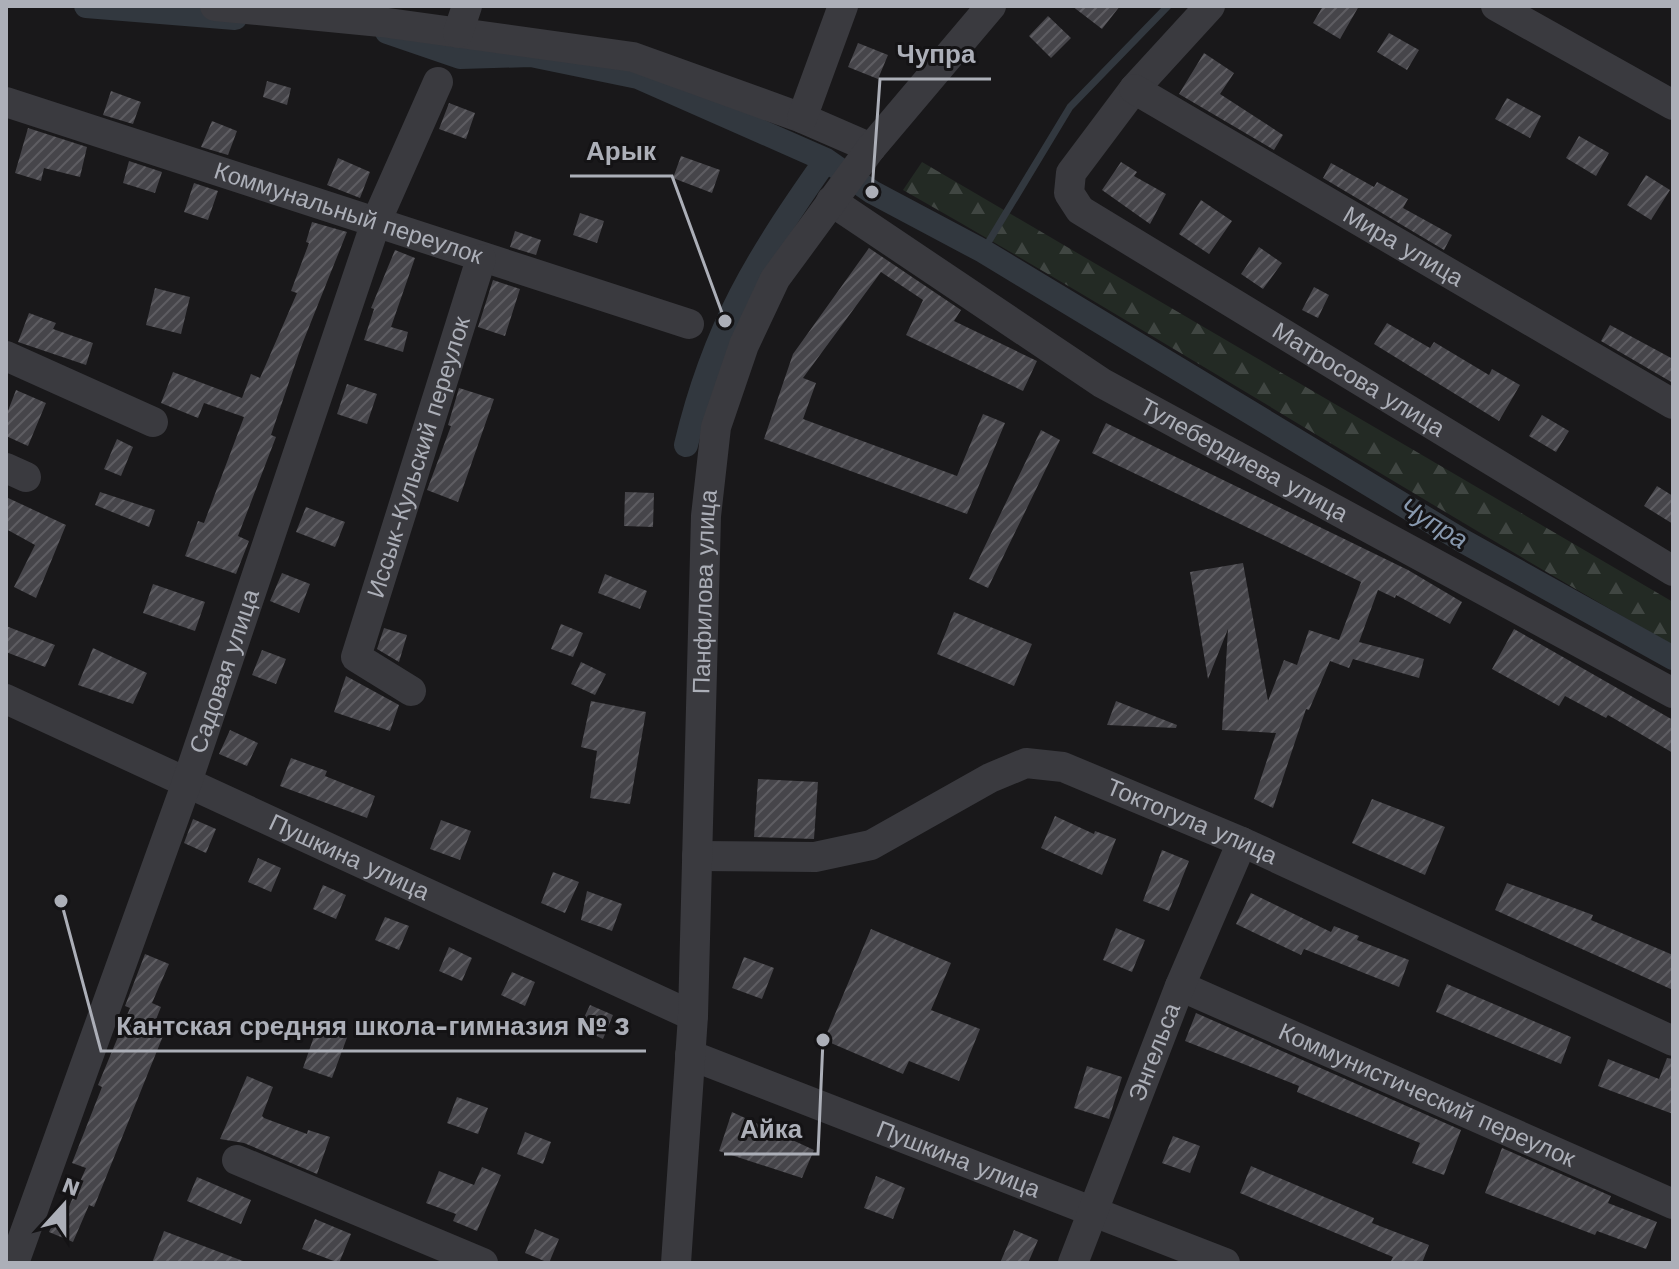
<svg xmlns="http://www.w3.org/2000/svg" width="1679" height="1269" font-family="'Work Sans',sans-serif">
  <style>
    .forest { fill: url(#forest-firs) }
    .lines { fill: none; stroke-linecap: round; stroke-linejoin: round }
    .stream { stroke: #32383f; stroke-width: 7 }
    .canal { stroke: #32383f; stroke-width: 24 }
    .building { fill: url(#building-hatch) }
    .minor { stroke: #3a3a3f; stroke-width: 30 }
    .labels { text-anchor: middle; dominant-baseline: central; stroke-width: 6; stroke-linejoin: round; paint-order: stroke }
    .street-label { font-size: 24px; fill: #acafb8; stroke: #141315 }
    .water-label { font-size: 26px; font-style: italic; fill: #8899af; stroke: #141315 }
    .leader { fill: none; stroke: #acafb8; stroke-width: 3 }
    .callout-dot { fill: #acafb8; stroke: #141315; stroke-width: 3 }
    .callout-label { font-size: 26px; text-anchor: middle; font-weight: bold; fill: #acafb8; stroke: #141315; stroke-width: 6; stroke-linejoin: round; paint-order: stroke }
  </style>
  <defs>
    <pattern id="forest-firs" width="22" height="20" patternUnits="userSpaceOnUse" patternTransform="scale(2)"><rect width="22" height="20" fill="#232a24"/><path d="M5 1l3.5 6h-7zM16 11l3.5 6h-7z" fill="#404642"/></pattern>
    <pattern id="building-hatch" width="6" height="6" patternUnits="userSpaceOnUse" patternTransform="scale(2)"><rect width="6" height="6" fill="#46454a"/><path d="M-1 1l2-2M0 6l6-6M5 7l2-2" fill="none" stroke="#5e5d62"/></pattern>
  </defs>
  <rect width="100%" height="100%" fill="#19181a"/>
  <!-- forest -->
  <path class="forest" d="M922,162L1673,602V645C1414,498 1162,337 903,190Z"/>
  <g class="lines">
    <!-- stream -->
    <path class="stream" d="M983,251L1070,107L1168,6"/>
    <!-- canal -->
    <path class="canal" d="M86,6L235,18
      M387,32L460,57L531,55L638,77L826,160L872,192L983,251L1463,541L1673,658
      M686,445C714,327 757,258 826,160"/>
  </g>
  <!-- building -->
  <path class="building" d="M1072,6H1120L1102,29Z
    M1323,6H1359L1340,39L1313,23Z
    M1048,16L1071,38L1051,58L1029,36Z
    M1389,33L1419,50L1407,70L1377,52Z
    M858,43L888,55L878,79L848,67Z
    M1204,53L1234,73L1220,94L1283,135L1274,150L1179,94Z
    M267,81L291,88L287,105L263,97Z
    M111,91L141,102L133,124L103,115Z
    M1507,98L1541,116L1530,138L1495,119Z
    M449,103L475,113L466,139L439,129Z
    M212,121L237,131L228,155L201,147Z
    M28,128L87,147L80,177L44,168L41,181L15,173Z
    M1579,136L1609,153L1596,176L1566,158Z
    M681,156L720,170L712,193L673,178Z
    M338,158L370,172L360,198L327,185Z
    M129,161L162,172L155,193L123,183Z
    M1121,162L1137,172L1134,176L1166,194L1150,224L1102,190Z
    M1331,163L1374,187L1377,182L1408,199L1403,208L1452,235L1444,250L1323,178Z
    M1646,175L1670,190L1651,220L1627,205Z
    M194,183L218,191L208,220L184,212Z
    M1201,200L1232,221L1209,254L1179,234Z
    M580,213L604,221L597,243L573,235Z
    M312,222L347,232L301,347L271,435L276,437L238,536L249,541L236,574L185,556L198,521L204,523L244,417L204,403L198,418L161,403L173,372L242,398L251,374L260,378L297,293L291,291L309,243L306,242Z
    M515,231L541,240L536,255L510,247Z
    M1259,247L1282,263L1263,289L1241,274Z
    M869,248L961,310L954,321L1037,361L1023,391L906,335L923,300L881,272L803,378L816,383L803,419L957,476L983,414L1005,423L967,514L764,439L793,354Z
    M395,250L415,258L391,327L408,332L403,352L364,340L374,309L371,308Z
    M493,280L520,289L505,336L478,327Z
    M1314,287L1329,295L1318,318L1302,310Z
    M155,288L190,297L181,334L146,325Z
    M29,313L56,323L53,329L93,343L86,365L18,342Z
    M1387,323L1430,348L1434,342L1489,375L1492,369L1520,385L1499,421L1374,344Z
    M1610,325L1673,359V383L1601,341Z
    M347,384L377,394L367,424L337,414Z
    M459,388L494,399L458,502L427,490L451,426L448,425Z
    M16,390L46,403L28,446L6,436V416Z
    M1542,415L1569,431L1556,452L1529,436Z
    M1106,423L1408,570L1462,602L1450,624L1396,595L1395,598L1378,590L1359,642L1424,659L1419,678L1353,659L1349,668L1330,661L1309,710L1306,709L1273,808L1254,799L1276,733L1222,730L1228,629L1208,679L1190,572L1243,563L1268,701L1284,660L1297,665L1309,630L1339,640L1361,582L1092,453Z
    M1041,430L1060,440L988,588L969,579Z
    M117,439L133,447L121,476L104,469Z
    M1657,486L1673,496V524L1644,506Z
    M100,492L155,510L149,527L95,505Z
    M625,492L654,493L653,527L624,526Z
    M6,497L66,525L36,598L14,587L35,545L6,529Z
    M306,507L345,522L335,547L296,532Z
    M282,573L310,584L299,613L270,601Z
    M605,574L647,591L640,609L598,593Z
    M153,584L205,602L195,631L143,613Z
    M954,612L1032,644L1014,686L937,654Z
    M561,624L583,633L573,657L551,649Z
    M6,626L55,645L45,667L6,652Z
    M384,628L407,635L399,662L377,649Z
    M1514,629L1673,720V753L1608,715L1606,718L1565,696L1559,706L1492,669Z
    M93,648L147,673L133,704L78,685Z
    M262,650L286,659L276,684L252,675Z
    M581,662L606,674L595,695L571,684Z
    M346,676L399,705L390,731L334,712Z
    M591,701L646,712L630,804L590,798L597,751L581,747Z
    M1116,701L1177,725L1176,728L1107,725Z
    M230,730L258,743L247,766L219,754Z
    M291,758L327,771L325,776L375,796L367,818L280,786Z
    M758,779L818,782L814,839L754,837Z
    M1372,799L1445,827L1425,875L1352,843Z
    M1055,816L1094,834L1095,831L1116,839L1102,875L1041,848Z
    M193,819L216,829L206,853L184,843Z
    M441,820L471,831L460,860L430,849Z
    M1162,850L1189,861L1169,911L1143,901Z
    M258,858L281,868L271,892L248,882Z
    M553,872L579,882L565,913L541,903Z
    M1507,883L1593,915L1591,920L1673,955V990L1495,910Z
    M323,885L346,895L336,919L313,909Z
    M587,891L622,904L612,931L581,920Z
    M1251,893L1331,932L1334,926L1359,936L1357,940L1409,960L1399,987L1304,949L1301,955L1236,924Z
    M385,917L409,926L399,950L375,940Z
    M1116,928L1145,940L1132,972L1103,960Z
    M871,929L951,963L931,1010L980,1029L959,1081L909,1061L903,1074L824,1040Z
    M449,947L472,958L462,981L439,971Z
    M145,954L169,964L152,1003L161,1007L151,1032L163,1036L94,1207L89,1205L73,1242L49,1232L60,1208L67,1211L86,1168L72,1163L102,1087L98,1085L130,1008L125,1006Z
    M744,957L774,968L762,999L732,988Z
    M512,972L535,982L525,1006L501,995Z
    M1447,984L1571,1037L1561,1064L1436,1012Z
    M590,1005L613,1015L603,1039L579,1028Z
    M1196,1013L1461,1130L1444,1175L1412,1163L1420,1143L1297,1092L1299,1086L1185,1041Z
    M318,1025L348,1035L332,1078L303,1068Z
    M1667,1058L1673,1059V1114L1598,1086L1608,1059L1659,1079Z
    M1087,1066L1122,1077L1109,1119L1074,1108Z
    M247,1076L273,1087L262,1116L264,1118L307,1134L308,1130L330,1137L317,1174L244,1143L220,1139Z
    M457,1097L488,1108L478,1134L447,1123Z
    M732,1112L814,1150L802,1178L719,1151Z
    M525,1132L551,1142L543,1164L517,1154Z
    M1173,1136L1200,1146L1190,1173L1162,1163Z
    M1502,1148L1611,1196L1608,1203L1657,1222L1646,1249L1597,1231L1595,1235L1485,1193Z
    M1251,1166L1374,1218L1372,1223L1429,1245L1422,1263H1390L1393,1257L1240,1193Z
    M482,1167L501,1175L477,1231L453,1221L456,1214L426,1203L439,1171L474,1185Z
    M876,1176L905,1188L893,1219L864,1208Z
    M197,1177L251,1200L241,1224L187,1201Z
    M315,1219L351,1234L339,1263L302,1249Z
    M535,1229L559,1239L549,1263L525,1253Z
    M1014,1230L1038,1240L1028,1263H1000Z
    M164,1231L243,1261V1263H152Z"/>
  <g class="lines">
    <!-- minor -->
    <g class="minor">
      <path d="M215,6L381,22L633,57L802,118L871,148"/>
      <path id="s1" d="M1210,6L1134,89L1071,173L1069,193L1080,210L1673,571"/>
      <path d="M1496,6L1673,105"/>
      <path d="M458,33L467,6"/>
      <path id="s2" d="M1134,89L1673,404"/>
      <path id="s3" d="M6,102L689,324"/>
      <path d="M802,118L843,6"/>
      <path id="s4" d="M831,201L1102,383L1673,693"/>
      <path d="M6,356L153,422"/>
      <path d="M6,468L26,477"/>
      <path id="s5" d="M411,691L356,657L481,259"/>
      <path id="s6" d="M6,699L693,1016"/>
      <path id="s7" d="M697,856L815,857L871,845L990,778L1026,763L1063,767L1242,842L1673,1041"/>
      <path id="s8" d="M1180,986L1673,1204"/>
      <path id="s9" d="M690,1055L1225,1263"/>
      <path d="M237,1160L483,1263"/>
      <path id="s10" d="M14,1263L187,782L376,222L438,82"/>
      <path id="s11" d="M676,1263L693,1016L706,516L716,427L744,345L775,279L871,148L991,6"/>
      <path id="s12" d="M1073,1263L1180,986L1242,842"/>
    </g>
  </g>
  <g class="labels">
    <!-- street labels -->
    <g class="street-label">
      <text stroke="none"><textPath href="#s3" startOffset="360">Коммунальный переулок</textPath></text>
      <text stroke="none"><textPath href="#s2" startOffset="312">Мира улица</textPath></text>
      <text stroke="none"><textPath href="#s1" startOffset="584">Матросова улица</textPath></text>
      <text stroke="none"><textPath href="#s5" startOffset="274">Иссык-Кульский переулок</textPath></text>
      <text stroke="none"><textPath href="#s4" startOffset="488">Тулебердиева улица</textPath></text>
      <text stroke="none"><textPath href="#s11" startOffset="672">Панфилова улица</textPath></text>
      <text stroke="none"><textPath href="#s10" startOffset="628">Садовая улица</textPath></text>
      <text stroke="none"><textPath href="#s7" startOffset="528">Токтогула улица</textPath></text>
      <text stroke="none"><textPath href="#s6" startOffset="378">Пушкина улица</textPath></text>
      <text stroke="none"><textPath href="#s12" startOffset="226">Энгельса</textPath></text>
      <text stroke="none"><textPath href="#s8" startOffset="270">Коммунистический переулок</textPath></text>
      <text stroke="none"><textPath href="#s9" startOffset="288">Пушкина улица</textPath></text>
    </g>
    <!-- water labels -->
    <g class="water-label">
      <text transform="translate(1434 523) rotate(31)">Чупра</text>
    </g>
  </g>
  <!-- callouts -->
  <path class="leader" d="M872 192L880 79H991M725 321L672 176H570M61 901L101 1051H646M823 1040L818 1154H724"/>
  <g class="callout-dot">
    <circle cx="872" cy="192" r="8"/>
    <circle cx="725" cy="321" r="8"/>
    <circle cx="61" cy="901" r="8"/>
    <circle cx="823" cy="1040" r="8"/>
  </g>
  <g class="callout-label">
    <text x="936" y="63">Чупра</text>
    <text x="621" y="160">Арык</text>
    <text x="373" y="1035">Кантская средняя школа-гимназия № 3</text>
    <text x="771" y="1138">Айка</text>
  </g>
  <!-- border -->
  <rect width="1679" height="1269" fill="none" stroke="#acafb8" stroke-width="16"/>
  <!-- north arrow -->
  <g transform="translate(64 1205) rotate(21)" stroke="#141315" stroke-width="6" paint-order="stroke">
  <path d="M0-6L14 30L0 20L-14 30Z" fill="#acafb8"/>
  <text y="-12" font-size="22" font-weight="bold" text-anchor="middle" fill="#acafb8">N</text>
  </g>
</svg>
